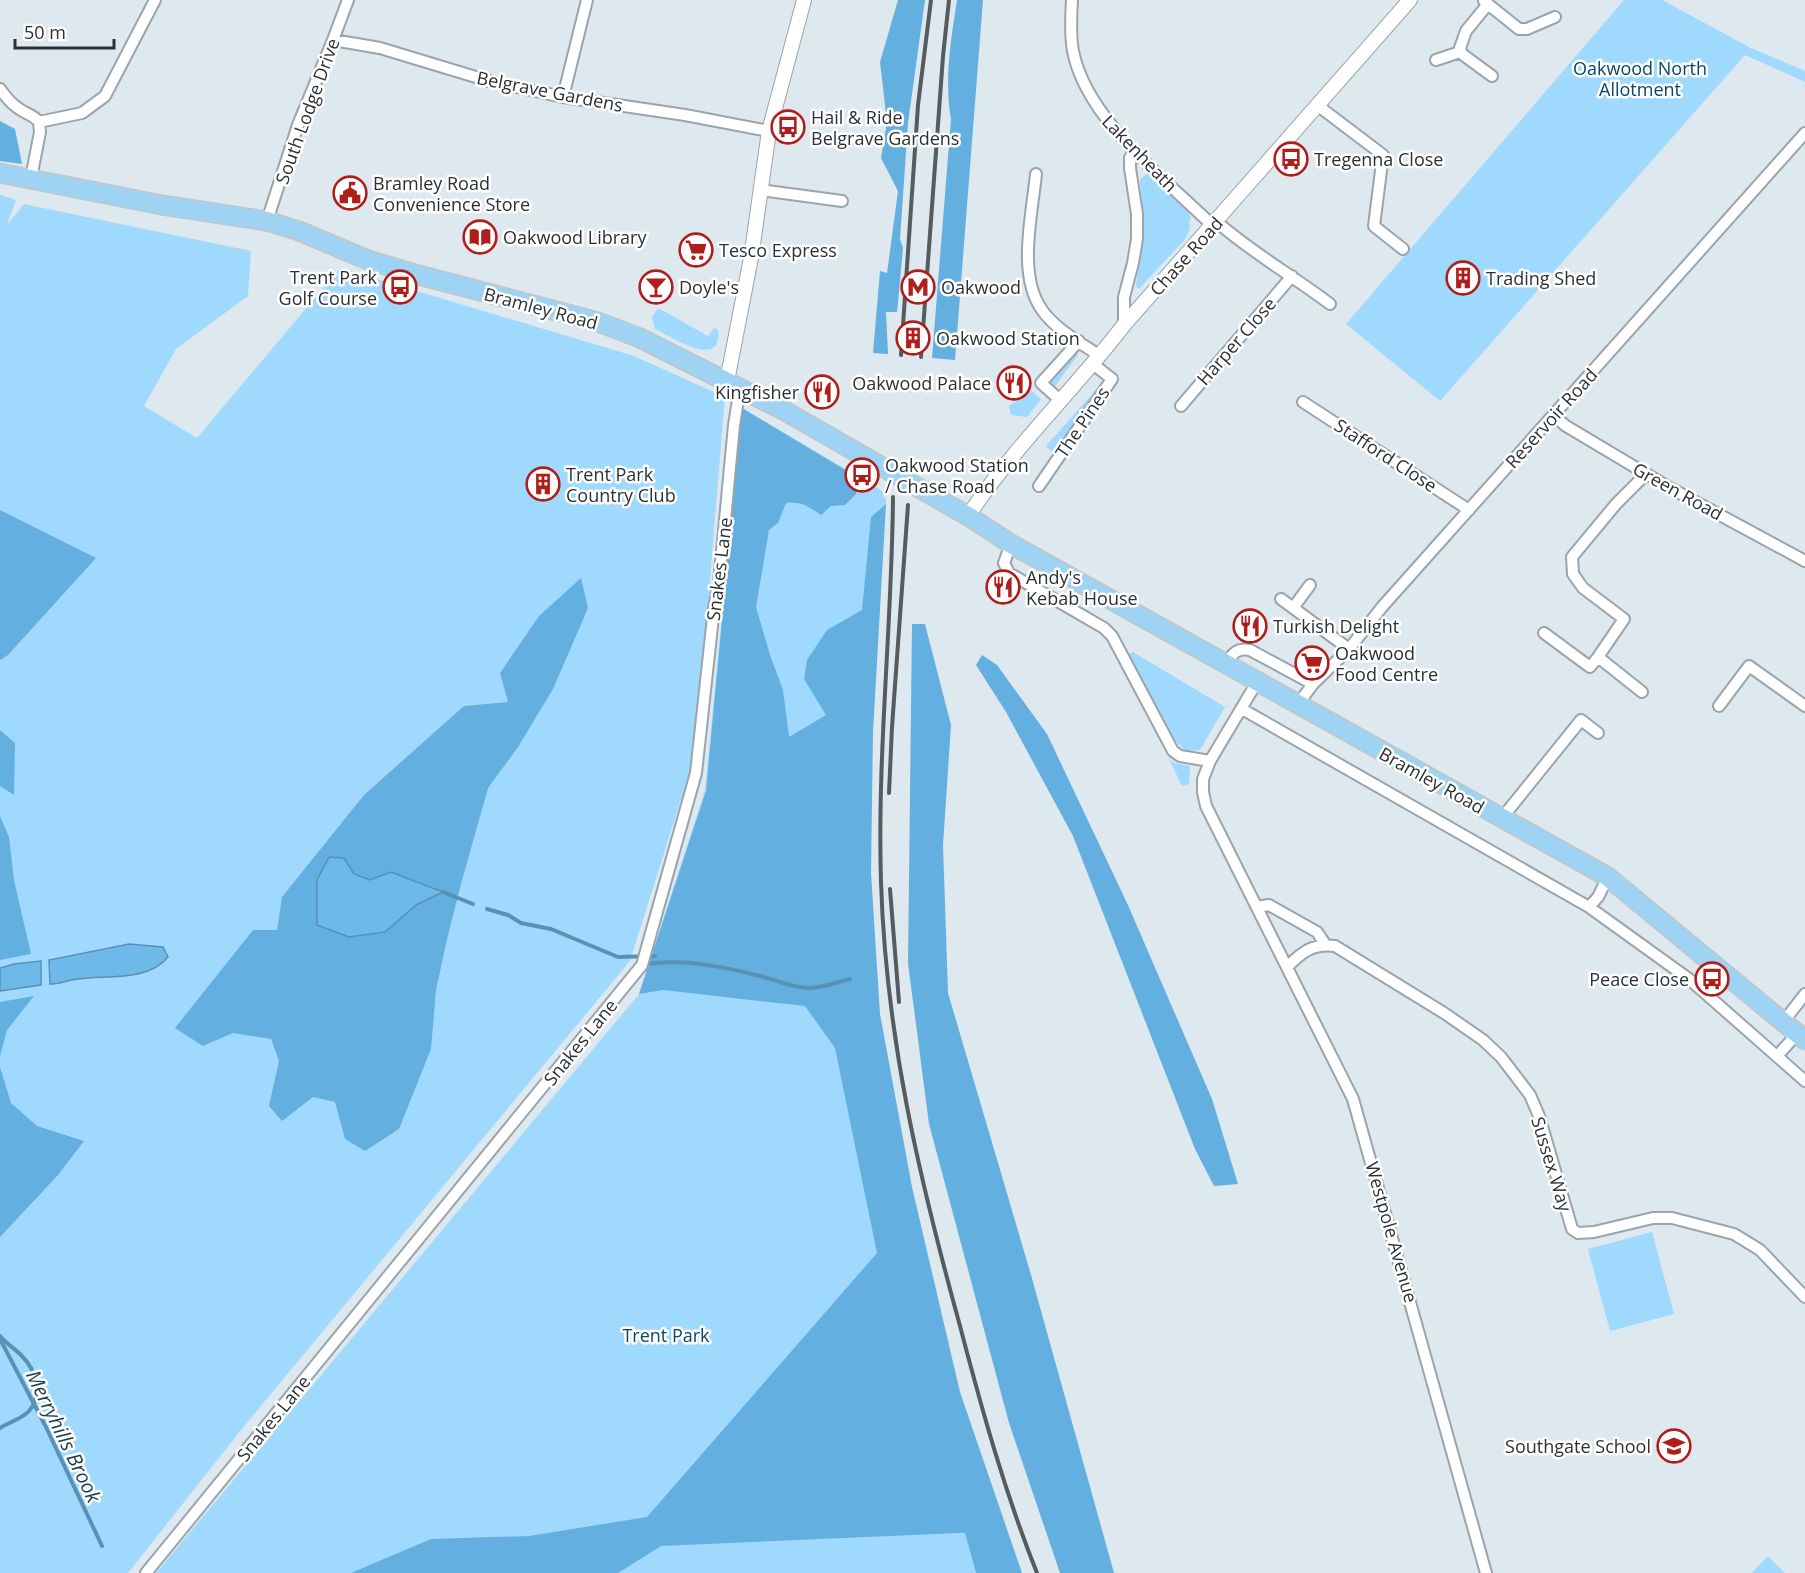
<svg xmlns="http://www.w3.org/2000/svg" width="1805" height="1573" font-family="'Open Sans',sans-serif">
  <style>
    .green { fill: #a0d9fe }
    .forest { fill: #63afdf }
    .water { fill: #6db9ea; stroke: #5a90b3; stroke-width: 1.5 }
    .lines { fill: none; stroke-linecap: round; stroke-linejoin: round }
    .stream { stroke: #5a90b3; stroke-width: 4 }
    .minor-casing { stroke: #9ba4ab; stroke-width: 14 }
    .tertiary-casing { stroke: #9ba4ab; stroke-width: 16 }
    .primary-casing { stroke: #c4c5c6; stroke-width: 21 }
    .minor { stroke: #fff; stroke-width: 10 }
    .tertiary { stroke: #fff; stroke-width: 14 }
    .primary { stroke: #9ed3f4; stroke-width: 18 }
    .rail { stroke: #565b5f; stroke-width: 4 }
    .labels { text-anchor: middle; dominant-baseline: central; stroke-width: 5; stroke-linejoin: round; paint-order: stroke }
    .park-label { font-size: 18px; fill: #084767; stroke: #fff }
    .street-label { font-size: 18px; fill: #2c3033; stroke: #fff }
    .poi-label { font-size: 18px; fill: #2c3033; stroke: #fff; text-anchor: start }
    .water-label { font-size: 20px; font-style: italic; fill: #183a4e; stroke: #fff }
  </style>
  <rect width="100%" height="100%" fill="#dee8ef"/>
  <!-- green -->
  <path class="green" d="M1624,0H1662L1751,48L1805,71V82L1745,55L1440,401L1346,324Z
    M1147,174L1189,213L1191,220L1189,221L1190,228L1186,238L1139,289L1136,286C1137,269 1143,252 1144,235C1145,216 1140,197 1140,179Z
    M0,195L16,200L7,225L24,204L251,251L248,296L176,349L144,406L197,438L340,268L634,356L725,397L710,579V594L714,608L696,773L687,780L630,961L241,1430L128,1573H0Z
    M658,308L708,336L714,328L718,330C722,371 672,337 655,329L652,317Z
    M1076,354L1078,355L1055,386L1051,383L1053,376Z
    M1100,385L1097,395L1054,454L1046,446Z
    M1029,389L1041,399L1027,417L1011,415L1009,406L1021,398Z
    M742,408L884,492V497L886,498V504L877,512L839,1048L912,1334L976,1573H156L639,994L705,790Z
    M1133,652L1225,707L1200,750L1186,751L1173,738L1129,654Z
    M1169,759L1174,763L1190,766L1189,784L1182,786Z
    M1652,1232L1674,1314L1610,1331L1588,1249Z
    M1768,1556L1785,1573H1752Z"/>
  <!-- forest -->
  <path class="forest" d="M898,0H925L908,123L900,239L903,248L897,312H886L888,354L873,353L880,271L887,273L898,191L881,158L887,122L880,62Z
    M957,0H983L955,360L932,358L951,119C944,80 951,39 957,0Z
    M0,121L15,129L22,164L0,161Z
    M742,408L857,477L856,494L845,505L831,506L821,515C809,507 801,501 786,503L778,523L769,530L756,607L770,655L783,690L789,737L826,715L804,679L807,660L827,630L862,610L871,517L886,504L873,732L871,873L880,1014L912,1187L960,1392L1022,1573H976L965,1533H959L661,1546L618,1573H351L431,1539L529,1536L647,1517L877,1253L835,1048L805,1006L663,990L639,994L706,791Z
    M0,510L96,558L8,655L0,660Z
    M581,578L588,608L553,689L518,747L488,788L461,884L447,939L436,990L431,1049L399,1129L365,1151L345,1139L335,1102L313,1097L282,1121L269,1106L279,1061L271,1039L233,1033L203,1046L175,1028L253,930H277L282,897L364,795L464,706L508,702L500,673L539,616Z
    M912,624H925L951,725L943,845L948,993L1031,1275L1114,1573H1060L1009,1423L929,1124L908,963Z
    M982,655L997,665L1047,734L1082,808L1127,903L1212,1099L1238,1184L1214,1186L1195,1149L1073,836L1006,712L976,665Z
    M0,730L15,743L14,795L0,786Z
    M0,816L9,837L14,880L31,954L0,960Z
    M34,996L7,1030L0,1056V1002Z
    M0,1067L11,1103L37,1126L84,1141L58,1175L0,1237Z"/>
  <!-- water -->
  <path class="water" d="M329,857L344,858L354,874L370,880L391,872L443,892L416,905L385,932L349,937L317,925V880Z
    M129,944L163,947L168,957C148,982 106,975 78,979C68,980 60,984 50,984L49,960Z
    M41,961V985L0,991V968L14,964Z"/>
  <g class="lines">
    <!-- stream -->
    <path class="stream" d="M443,892L473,904
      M487,909L508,915L521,923L551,929L618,957L655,956
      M645,964C685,959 721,966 760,976C775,980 794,988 809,988C824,988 836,982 850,979
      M0,1336C7,1344 15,1349 21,1355C36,1370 44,1394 29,1411C22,1419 9,1422 0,1428
      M0,1339L46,1427L102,1546"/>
    <!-- minor casing -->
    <g class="minor-casing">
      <path id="minor" d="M1072,0C1071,17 1070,35 1073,51C1086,119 1165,179 1213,226
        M1484,1L1519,29H1527L1555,17
        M1488,4L1466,31L1460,48L1462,54L1492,76
        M333,40L380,48L489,81L563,97L685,115L769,131
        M1436,60L1460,52
        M0,89C5,96 10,103 18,108C25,114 33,114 39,122L40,132L31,178
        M563,97L587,0
        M1317,105L1383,155L1374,226L1403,249
        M39,122L82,113L105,96L155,0
        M1036,174C1032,215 1017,275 1042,310C1055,329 1081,343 1100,356
        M760,190L842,201
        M267,221L298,125L333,40L348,0
        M1217,222C1251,252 1293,276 1330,304
        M1124,325V297L1133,263L1137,239V214L1130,168V158L1135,150
        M1061,401L1041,383L1079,341
        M1303,402L1469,510
        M1181,406L1292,276
        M1554,416L1566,426L1670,488L1805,561
        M1039,486L1112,379L1093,364
        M1011,544L1004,563L1009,573L1104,628L1112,636L1173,751L1180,756L1210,761
        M1281,599L1349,649
        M1293,608L1310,585
        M1544,633L1590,667L1598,657L1642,692
        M1598,657L1624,619L1583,588L1573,574L1572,557L1616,504L1646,474
        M1225,664C1233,653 1237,648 1250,650L1313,684
        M1257,682L1210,761L1203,779V792L1206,806L1353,1099L1486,1573
        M1298,704L1313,684L1349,649L1382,607L1805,133
        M1719,706L1749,666L1805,706
        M1242,709L1589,907L1689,979L1805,1081
        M1502,818L1581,720L1598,733
        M1257,907L1269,905L1317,932L1325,944
        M1589,907L1598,897L1608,877
        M1287,967C1302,952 1313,943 1335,946L1444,1013L1483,1040L1501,1057L1530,1095L1539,1116L1570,1222L1572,1229L1578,1233L1594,1232L1653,1218H1672L1734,1234L1760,1250L1805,1297
        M1784,1021L1805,994
        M1778,1055L1797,1034
        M146,1573L642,965L696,773L714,608L719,583L734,425L738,400L742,388"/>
    </g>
    <!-- tertiary casing -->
    <g class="tertiary-casing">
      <path id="tertiary" d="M727,381L751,258L769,131L804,0
        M968,516C1013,448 1074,390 1124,325L1410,0"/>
    </g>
    <!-- primary casing -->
    <g class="primary-casing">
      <path id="primary" d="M0,173L162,205L267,221L299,231L368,260L415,274L598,322L640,338L783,410L968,516L1011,544L1608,877L1805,1040"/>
    </g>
    <!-- minor -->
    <use href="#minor" class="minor"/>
    <!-- tertiary -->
    <use href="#tertiary" class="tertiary"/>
    <!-- primary -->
    <use href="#primary" class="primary"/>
    <!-- rail -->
    <path class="rail" d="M901,355L918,105L931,0
      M921,357L943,56L949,0
      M893,497C892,626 877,754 881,882C886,1038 919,1177 960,1326C982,1410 1005,1493 1037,1573
      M889,793L892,727L908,505
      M890,889L899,1002"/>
  </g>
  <!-- icons -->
  <defs>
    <g id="bus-ring" transform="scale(1.725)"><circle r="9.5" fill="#fff" stroke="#af1e1b" stroke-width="1.5"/><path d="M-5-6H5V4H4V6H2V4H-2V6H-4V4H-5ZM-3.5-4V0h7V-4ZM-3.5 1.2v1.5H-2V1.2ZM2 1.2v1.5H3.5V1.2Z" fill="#af1e1b"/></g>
    <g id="civic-ring" transform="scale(1.725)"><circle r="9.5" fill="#fff" stroke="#af1e1b" stroke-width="1.5"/><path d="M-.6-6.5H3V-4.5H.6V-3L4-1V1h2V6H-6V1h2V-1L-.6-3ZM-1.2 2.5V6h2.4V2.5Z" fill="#af1e1b"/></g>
    <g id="library-ring" transform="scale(1.725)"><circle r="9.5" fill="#fff" stroke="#af1e1b" stroke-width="1.5"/><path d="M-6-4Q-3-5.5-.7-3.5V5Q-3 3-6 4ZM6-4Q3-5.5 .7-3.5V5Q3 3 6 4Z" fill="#af1e1b"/></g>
    <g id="supermarket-ring" transform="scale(1.725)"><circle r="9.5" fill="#fff" stroke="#af1e1b" stroke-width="1.5"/><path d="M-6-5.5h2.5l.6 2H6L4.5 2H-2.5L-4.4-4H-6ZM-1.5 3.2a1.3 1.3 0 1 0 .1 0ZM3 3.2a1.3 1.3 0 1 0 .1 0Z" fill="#af1e1b"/></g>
    <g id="building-ring" transform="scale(1.725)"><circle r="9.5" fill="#fff" stroke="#af1e1b" stroke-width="1.5"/><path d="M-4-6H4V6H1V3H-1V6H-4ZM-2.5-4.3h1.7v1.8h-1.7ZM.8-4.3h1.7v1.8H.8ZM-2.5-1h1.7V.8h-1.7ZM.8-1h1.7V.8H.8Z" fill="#af1e1b"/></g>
    <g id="bar-ring" transform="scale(1.725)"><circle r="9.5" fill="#fff" stroke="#af1e1b" stroke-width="1.5"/><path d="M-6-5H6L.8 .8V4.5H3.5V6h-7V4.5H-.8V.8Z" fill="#af1e1b"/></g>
    <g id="metro-ring" transform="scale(1.725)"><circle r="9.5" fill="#fff" stroke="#af1e1b" stroke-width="1.5"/><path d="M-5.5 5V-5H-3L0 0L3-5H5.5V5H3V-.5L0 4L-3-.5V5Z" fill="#af1e1b"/></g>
    <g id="restaurant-ring" transform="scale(1.725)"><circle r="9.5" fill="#fff" stroke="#af1e1b" stroke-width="1.5"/><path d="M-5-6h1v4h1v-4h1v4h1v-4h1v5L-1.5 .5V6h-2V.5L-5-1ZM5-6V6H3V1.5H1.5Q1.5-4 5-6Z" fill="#af1e1b"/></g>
    <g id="school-ring" transform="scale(1.725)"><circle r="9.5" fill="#fff" stroke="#af1e1b" stroke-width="1.5"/><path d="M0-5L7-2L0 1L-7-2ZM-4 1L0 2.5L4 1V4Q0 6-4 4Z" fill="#af1e1b"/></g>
  </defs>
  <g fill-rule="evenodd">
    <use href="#bus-ring" x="788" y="127"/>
    <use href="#bus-ring" x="1291" y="159"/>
    <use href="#civic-ring" x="350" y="193"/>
    <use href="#library-ring" x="480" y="237"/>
    <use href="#supermarket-ring" x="696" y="250"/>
    <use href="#building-ring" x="1463" y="278"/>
    <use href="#bus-ring" x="400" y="287"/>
    <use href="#bar-ring" x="656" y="287"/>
    <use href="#metro-ring" x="918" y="287"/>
    <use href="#building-ring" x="913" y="338"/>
    <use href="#restaurant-ring" x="1014" y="383"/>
    <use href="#restaurant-ring" x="822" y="392"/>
    <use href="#bus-ring" x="862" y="475"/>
    <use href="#building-ring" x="543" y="484"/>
    <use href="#restaurant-ring" x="1003" y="587"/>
    <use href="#restaurant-ring" x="1250" y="626"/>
    <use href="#supermarket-ring" x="1312" y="663"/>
    <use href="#bus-ring" x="1712" y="979"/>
    <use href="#school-ring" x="1674" y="1446"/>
  </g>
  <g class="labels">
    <!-- park labels -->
    <g class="park-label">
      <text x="1640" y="68">Oakwood North<tspan x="1640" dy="21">Allotment</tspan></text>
      <text x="666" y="1335">Trent Park</text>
    </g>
    <!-- street labels -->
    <g class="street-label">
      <text transform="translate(550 91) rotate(11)">Belgrave Gardens</text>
      <text transform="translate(307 111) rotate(-70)">South Lodge Drive</text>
      <text transform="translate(1140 153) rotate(46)">Lakenheath</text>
      <text transform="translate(1186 256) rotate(-48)">Chase Road</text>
      <text transform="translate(541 308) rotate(15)">Bramley Road</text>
      <text transform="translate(1236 341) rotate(-49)">Harper Close</text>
      <text transform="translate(1551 418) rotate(-48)">Reservoir Road</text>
      <text transform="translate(1082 422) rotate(-56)">The Pines</text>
      <text transform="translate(1386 455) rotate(33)">Stafford Close</text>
      <text transform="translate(1678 491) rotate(29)">Green Road</text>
      <text transform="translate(719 569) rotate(-83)">Snakes Lane</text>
      <text transform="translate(1432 780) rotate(29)">Bramley Road</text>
      <text transform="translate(580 1042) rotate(-51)">Snakes Lane</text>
      <text transform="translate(1552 1164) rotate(73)">Sussex Way</text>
      <text transform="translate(1392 1232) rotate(74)">Westpole Avenue</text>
      <text transform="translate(273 1418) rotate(-51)">Snakes Lane</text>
    </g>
    <!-- poi labels -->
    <g class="poi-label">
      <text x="811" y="117">Hail &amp; Ride<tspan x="811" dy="21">Belgrave Gardens</tspan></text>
      <text x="1314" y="159">Tregenna Close</text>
      <text x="373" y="183">Bramley Road<tspan x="373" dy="21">Convenience Store</tspan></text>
      <text x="503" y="237">Oakwood Library</text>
      <text x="719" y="250">Tesco Express</text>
      <text x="377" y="277" text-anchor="end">Trent Park<tspan x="377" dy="21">Golf Course</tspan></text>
      <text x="1486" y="278">Trading Shed</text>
      <text x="679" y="287">Doyle's</text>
      <text x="941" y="287">Oakwood</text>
      <text x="936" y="338">Oakwood Station</text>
      <text x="991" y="383" text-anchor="end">Oakwood Palace</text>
      <text x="799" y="392" text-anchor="end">Kingfisher</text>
      <text x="885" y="465">Oakwood Station<tspan x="885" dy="21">/ Chase Road</tspan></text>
      <text x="566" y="474">Trent Park<tspan x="566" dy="21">Country Club</tspan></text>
      <text x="1026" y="577">Andy's<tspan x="1026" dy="21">Kebab House</tspan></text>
      <text x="1273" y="626">Turkish Delight</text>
      <text x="1335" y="653">Oakwood<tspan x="1335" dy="21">Food Centre</tspan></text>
      <text x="1689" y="979" text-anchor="end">Peace Close</text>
      <text x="1651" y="1446" text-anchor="end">Southgate School</text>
    </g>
    <!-- water labels -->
    <g class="water-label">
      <text transform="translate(64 1436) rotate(64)">Merryhills Brook</text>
    </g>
  </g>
  <!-- scale -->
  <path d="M15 39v9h99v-9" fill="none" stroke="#2c3033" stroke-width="3"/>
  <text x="24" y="39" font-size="18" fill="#2c3033" stroke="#ffffff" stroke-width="4.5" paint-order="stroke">50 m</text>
</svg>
